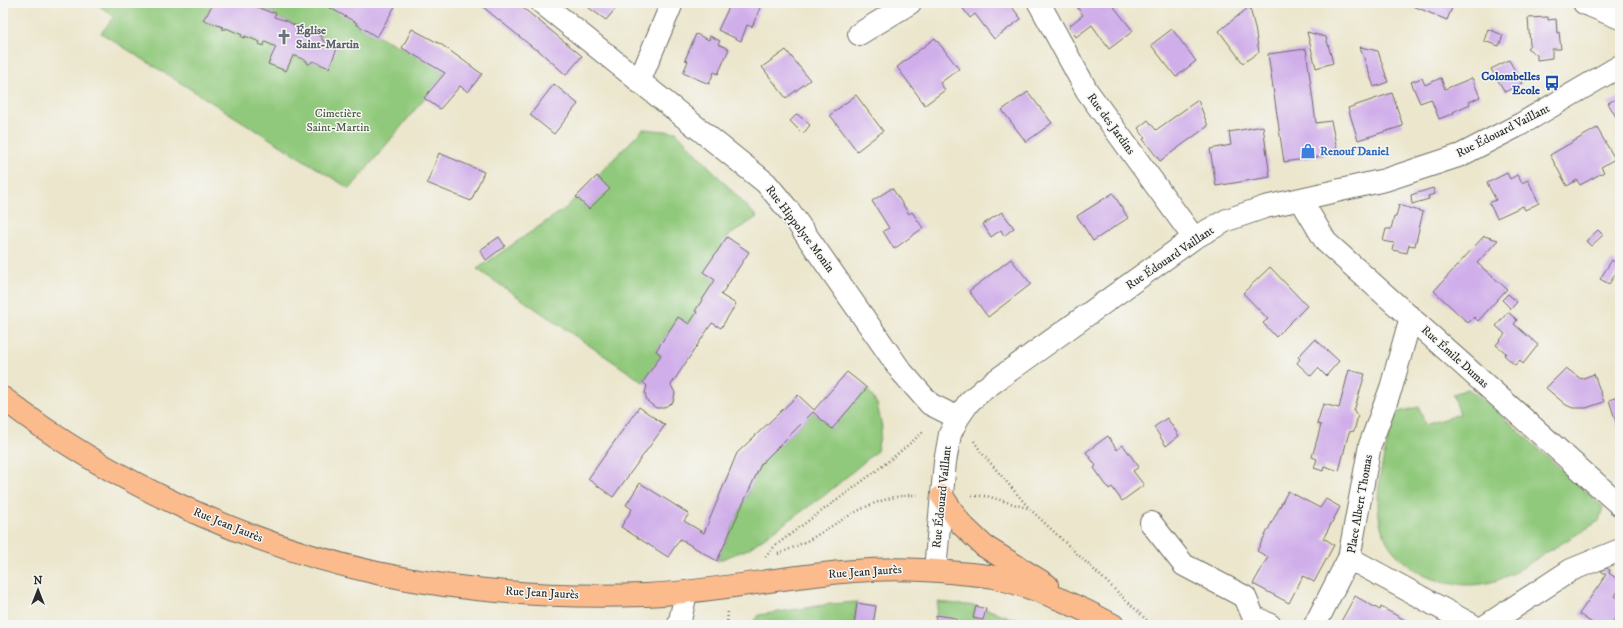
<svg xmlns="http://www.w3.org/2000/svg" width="1623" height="628" font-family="'IM FELL DW Pica',serif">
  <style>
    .green { fill: #91c97c; stroke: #5e7a54 }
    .building { fill: #d0aeea }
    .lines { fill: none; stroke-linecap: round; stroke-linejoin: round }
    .minor-casing { stroke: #6e6c63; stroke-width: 24 }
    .major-casing { stroke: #6e6c63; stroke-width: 24 }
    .path { stroke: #6e6c63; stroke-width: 2.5; stroke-dasharray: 1 3; stroke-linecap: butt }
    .minor { stroke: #fff; stroke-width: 22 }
    .major { stroke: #fbbb8c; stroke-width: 22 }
    .labels { text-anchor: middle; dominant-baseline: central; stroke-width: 3; stroke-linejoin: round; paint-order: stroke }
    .worship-label { font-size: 12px; font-weight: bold; fill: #5b616d; stroke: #f6f6f2; text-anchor: start }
    .transit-label { font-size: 12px; font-weight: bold; fill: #164399; stroke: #f6f6f2; text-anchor: end }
    .park-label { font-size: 12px; fill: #4a5a43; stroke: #f6f6f2 }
    .street-label { font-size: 12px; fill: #2b2b2b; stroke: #f6f6f2 }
    .shop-label { font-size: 12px; font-weight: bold; fill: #366cbe; stroke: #f6f6f2; text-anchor: start }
  </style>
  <rect width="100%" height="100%" fill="#f6f6f2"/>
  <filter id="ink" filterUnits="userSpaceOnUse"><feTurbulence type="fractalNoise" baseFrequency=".025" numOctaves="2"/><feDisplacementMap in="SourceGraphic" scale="8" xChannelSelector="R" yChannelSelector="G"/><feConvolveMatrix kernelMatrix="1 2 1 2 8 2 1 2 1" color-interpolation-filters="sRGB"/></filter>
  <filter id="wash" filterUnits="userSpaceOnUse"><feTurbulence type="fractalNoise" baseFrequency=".012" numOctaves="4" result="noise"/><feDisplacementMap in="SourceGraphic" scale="16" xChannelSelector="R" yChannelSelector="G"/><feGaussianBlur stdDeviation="0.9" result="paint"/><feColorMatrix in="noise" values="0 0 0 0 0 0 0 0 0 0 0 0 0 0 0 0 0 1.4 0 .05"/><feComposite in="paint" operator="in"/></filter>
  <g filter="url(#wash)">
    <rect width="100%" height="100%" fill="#ebe6cc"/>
    <!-- green -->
    <path class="green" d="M96,3H213L203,20L223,27V29L225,30L226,28L242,35L241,37L243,38L245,36L260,42L259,44L265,42L276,47L269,63L286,71L293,56L307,61V63L309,64L313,61L337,47L322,40V36L320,35L319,36L287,21L274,17L275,13L273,12L272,13L257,7L258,6H254L247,3H326L357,23L356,24L430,63L445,73L350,189L101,33L114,17Z
      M643,129L676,132L757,217L727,237L704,272L715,280L695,311L697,312L689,324L678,317L656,351L661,355L643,382L477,269L566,208L576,197L589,209L609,189L597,176Z
      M867,388L877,404L882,427L877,451L825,495L748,549L717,561L761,464L813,412L832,429Z
      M1468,389L1490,405L1603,507L1599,521C1579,533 1559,545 1539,557C1522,568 1503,581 1482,584C1461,587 1436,583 1418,572C1404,563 1390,551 1384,535C1369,499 1386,449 1395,413L1419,407L1425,425L1460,414L1453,394Z
      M857,602L854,625H750L759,615L831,604Z
      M938,602L976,606L973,618L983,620L986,609L1032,625H955L936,615Z"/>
    <g id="blocks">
      <!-- building -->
      <path class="building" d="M213,3H247L254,6L255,5L258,6L257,7L272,13V12L276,13L274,17L287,21L301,29L302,27L319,36V35L322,36V40L338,46L329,68L313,61L309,64L307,63V61L296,56H293L286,71L268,64L276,47L265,42L263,46L259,44L260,42L245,36L244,38L241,37L242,35L226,28L225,30L222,29L223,27L203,20L206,15H207Z
        M326,3H397L377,37L356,24L357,23L325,5Z
        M478,3H517L582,56L566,75L537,49L536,50Z
        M582,3H611L617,7L606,20Z
        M731,3H762L752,27L747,25L741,41L718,30Z
        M959,3H1009L1021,19L994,39L975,14L970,18Z
        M1083,3H1111L1133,31L1109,49L1092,25L1076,37L1069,26L1083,15L1077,7Z
        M1406,3H1454L1447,20Z
        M1249,7L1250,8L1255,28L1259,52L1243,63L1219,31Z
        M1548,17V20L1556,19L1557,33L1559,32L1561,49H1552V58L1537,60V55L1527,48L1530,45L1528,18Z
        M412,29L442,45L482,74L468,92L460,86L440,109L424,98L445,73L402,48Z
        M1172,29L1196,61L1176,77L1151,45Z
        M1488,29L1503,35L1499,46L1484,41Z
        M1307,32L1326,37L1333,63L1316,68Z
        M696,34L709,40L710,36L720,41L718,44L729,49L718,74L714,72L709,84L683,73L688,61L685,60Z
        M935,38L959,69L940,83L945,90L925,105L897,67Z
        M1360,47L1378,51L1388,82L1374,87Z
        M1306,49L1316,123L1331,121L1337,149L1323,152L1324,156L1284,162L1268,54Z
        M786,50L810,80L786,98L762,67Z
        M1509,60L1522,83L1505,92L1491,69Z
        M1422,78L1425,85L1441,78L1445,89L1472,78L1480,97L1469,102L1470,104L1453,112L1454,113L1439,119L1431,99L1420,103L1411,82Z
        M554,84L578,104L554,134L530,115Z
        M1028,92L1052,123L1026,142L1002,110Z
        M1392,93L1403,126L1358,140L1348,108Z
        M856,95L883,131L857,151L830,115Z
        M1620,97V124L1608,103Z
        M1198,100L1208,126L1160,161L1143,139L1145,138L1138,128L1148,120L1156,130Z
        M797,114L810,125L803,134L790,121Z
        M1263,126L1270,177L1216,186L1210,149L1231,145L1229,132Z
        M1597,128L1615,159L1601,167L1604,172L1580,185L1577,180L1567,186L1550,155Z
        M439,153L484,172L471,201L427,183Z
        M1507,173L1510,179L1517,175L1522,183L1528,180L1539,203L1525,210L1523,206L1497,218L1489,203L1496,200L1487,183Z
        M597,176L610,189L589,209L576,197Z
        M892,188L909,214L912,212L923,228L894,249L883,231L889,228L872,201Z
        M1433,188L1435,194L1428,196L1429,199L1412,204L1411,195Z
        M1113,193L1128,218L1093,241L1077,216Z
        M1399,205L1423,212L1415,246L1409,245L1407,253L1392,250L1394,243L1383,241L1386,229H1391L1394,217H1396Z
        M1002,212L1014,228L1004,236L1001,230L991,237L983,224Z
        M1598,230L1603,235L1591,246L1586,241Z
        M1484,236L1498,240L1477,263L1507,289L1478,321L1474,317L1468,323L1434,291Z
        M499,237L505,246L486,260L480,250Z
        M727,237L749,252L721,295L736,304L721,328L712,323L671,385L675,393L673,402L663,408H656L647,401L645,393L647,386L643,382L661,355L656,351L678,317L689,324L697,312L695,311L715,280L703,272Z
        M1011,259L1031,284L988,317L969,291Z
        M1612,260L1620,267L1609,284L1600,279Z
        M1270,267L1307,306L1276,337L1263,323L1268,319L1243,293Z
        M1508,294L1517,302L1511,309L1502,300Z
        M1508,312L1517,320L1514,324L1538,345L1523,364L1520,360L1515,365L1504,355L1506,353L1496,345L1505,334L1496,326Z
        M1315,339L1339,361L1326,376L1318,368L1311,376L1297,363L1300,359L1298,357Z
        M1566,368L1581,379L1594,374L1604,402L1586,408H1573L1566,405L1546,388Z
        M1349,370L1365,374L1354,411L1358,416L1354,431L1349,432L1339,471L1324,466L1323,471L1314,468L1317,459L1312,457L1321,425L1317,424L1323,404L1339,408Z
        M847,372L867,388L832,429L813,412L761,464L717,561L680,539L668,557L621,527L632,509L626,505L640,483L689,514L684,521L704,533L737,453L798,395L814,410Z
        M1620,396V434L1609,400Z
        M639,407L665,425L613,497L588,479Z
        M1167,418L1179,436L1166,446L1154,427Z
        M1108,436L1117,450L1123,445L1139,467L1133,471L1144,485L1122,501L1112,487L1109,489L1094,468L1096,466L1086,452Z
        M1288,491L1320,508L1326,499L1340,507L1323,539L1327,540L1334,545L1314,582L1303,576L1289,603L1253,584L1268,557L1257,551Z
        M1606,568L1610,570L1609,573L1620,581V588L1615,596L1620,600V611L1610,625H1595L1579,614L1606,575L1601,571Z
        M1355,596L1380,610L1381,607L1414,625H1339Z
        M857,603L876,606L873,625H854Z
        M976,606L986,609L983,620L973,618Z
        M936,615L956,618L955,625H935Z"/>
    </g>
  </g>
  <g filter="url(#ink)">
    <use href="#blocks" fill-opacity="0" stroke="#6e6c63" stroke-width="1"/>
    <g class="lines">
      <!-- minor casing -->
      <g class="minor-casing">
        <path id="minor" d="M542,3L766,183L790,212L901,371L930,404L958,418
          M1039,3L1087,91L1194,238
          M1584,3L1620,18
          M859,34L910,3
          M639,82L672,3
          M1301,200L1326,242L1620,505
          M1411,317L1391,388L1370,445L1349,558L1472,625
          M1151,523L1184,565L1245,597L1253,616L1270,625
          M935,570L945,462L950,434L958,418L969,402L984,389L1194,238L1227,220L1265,207L1385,180L1461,155L1521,124L1620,66
          M679,625L686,593
          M1315,625L1349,558
          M1487,625L1571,570L1620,550"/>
      </g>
      <!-- major casing -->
      <g class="major-casing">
        <path id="major" d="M3,398C107,480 248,545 377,573C464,592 556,598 645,595C715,592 784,576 854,571C889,568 924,569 959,573C971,574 983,575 994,577C1036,588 1075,604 1113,625
          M942,496L961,524L984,546L1047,585"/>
      </g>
      <!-- path -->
      <path class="path" d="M974,441L981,452L1029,508
        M972,496H987L1030,509L1152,625
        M778,554C790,549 802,544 814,537C847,517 878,494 919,495
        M765,557L775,546C825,507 878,473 924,431
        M727,625L728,610"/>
      <!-- minor -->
      <use href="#minor" class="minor"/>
      <!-- major -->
      <use href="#major" class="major"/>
    </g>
  </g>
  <!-- icons -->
  <defs>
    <g id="church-bare" transform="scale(1.2)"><path d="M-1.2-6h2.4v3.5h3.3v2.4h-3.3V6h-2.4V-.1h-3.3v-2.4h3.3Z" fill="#6b7280" stroke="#f6f6f2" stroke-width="2.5" paint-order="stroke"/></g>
    <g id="bus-bare" transform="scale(1.2)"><path d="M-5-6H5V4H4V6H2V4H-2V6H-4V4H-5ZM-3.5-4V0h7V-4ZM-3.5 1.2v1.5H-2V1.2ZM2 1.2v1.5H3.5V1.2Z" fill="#1a4fb4" stroke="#f6f6f2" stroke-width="2.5" paint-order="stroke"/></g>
    <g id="shop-bare" transform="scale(1.2)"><path d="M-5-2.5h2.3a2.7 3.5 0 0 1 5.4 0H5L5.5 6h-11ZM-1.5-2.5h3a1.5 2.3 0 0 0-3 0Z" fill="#3f7fe0" stroke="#f6f6f2" stroke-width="2.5" paint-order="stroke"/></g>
  </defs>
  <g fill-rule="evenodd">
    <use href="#church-bare" x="284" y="37"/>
    <use href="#bus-bare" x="1552" y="83"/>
    <use href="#shop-bare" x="1308" y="151"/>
  </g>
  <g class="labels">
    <!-- worship labels -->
    <g class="worship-label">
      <text x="296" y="30">Église<tspan x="296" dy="14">Saint-Martin</tspan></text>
    </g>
    <!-- transit labels -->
    <g class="transit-label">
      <text x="1540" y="76">Colombelles<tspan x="1540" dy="14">Ecole</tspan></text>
    </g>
    <!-- park labels -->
    <g class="park-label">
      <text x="338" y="113">Cimetière<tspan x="338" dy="14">Saint-Martin</tspan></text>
    </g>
    <!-- street labels -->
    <g class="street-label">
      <text transform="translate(1111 124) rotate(54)">Rue des Jardins</text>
      <text transform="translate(1503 131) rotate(-27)">Rue Édouard Vaillant</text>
      <text transform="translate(800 229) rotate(53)">Rue Hippolyte Monin</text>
      <text transform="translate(1170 258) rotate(-34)">Rue Édouard Vaillant</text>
      <text transform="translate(1455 357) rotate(42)">Rue Émile Dumas</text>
      <text transform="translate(942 497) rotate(-84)">Rue Édouard Vaillant</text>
      <text transform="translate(1360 504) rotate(-80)">Place Albert Thomas</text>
      <text transform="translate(228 525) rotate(22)">Rue Jean Jaurès</text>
      <text transform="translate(865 572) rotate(-4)">Rue Jean Jaurès</text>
      <text transform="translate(542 593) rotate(3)">Rue Jean Jaurès</text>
    </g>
    <!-- shop labels -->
    <g class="shop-label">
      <text x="1320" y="151">Renouf Daniel</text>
    </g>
  </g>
  <!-- margin -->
  <rect width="1623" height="628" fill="none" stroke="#f6f6f2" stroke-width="16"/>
  <!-- north arrow -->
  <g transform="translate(38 590)" stroke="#f6f6f2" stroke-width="3" paint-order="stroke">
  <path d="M0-3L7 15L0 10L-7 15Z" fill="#2b2b2b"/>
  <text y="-6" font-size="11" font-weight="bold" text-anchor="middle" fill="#2b2b2b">N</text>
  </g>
</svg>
